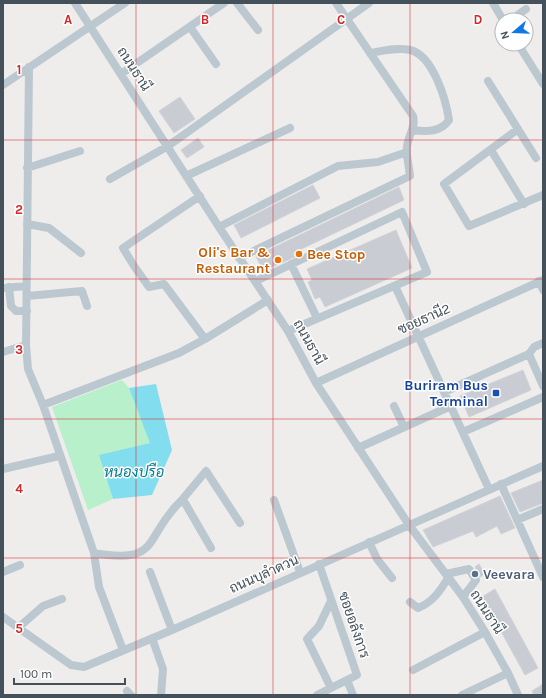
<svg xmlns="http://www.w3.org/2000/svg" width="546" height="698" font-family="Karla,Sarabun,sans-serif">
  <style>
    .green { fill: #b7f0cb }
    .water { fill: #82deef }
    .building { fill: #c9ccd2; stroke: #d0d3d8 }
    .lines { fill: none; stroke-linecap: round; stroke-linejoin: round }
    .minor { stroke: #bcc8d0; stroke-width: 8 }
    .grid { fill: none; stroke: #d62828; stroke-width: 1; stroke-opacity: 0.55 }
    .food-dot { fill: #e8710a; stroke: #fff; stroke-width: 1.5 }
    .transit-dot { fill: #1a4fb4; stroke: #fff; stroke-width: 1.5 }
    .service-dot { fill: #5c6f8a; stroke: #fff; stroke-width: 1.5 }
    .labels { text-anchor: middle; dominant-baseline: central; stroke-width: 3; stroke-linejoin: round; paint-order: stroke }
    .street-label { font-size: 14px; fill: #44515a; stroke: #fff }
    .food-label { font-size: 14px; font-weight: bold; fill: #c56008; stroke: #fff; text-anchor: end }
    .transit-label { font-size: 14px; font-weight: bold; fill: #164399; stroke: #fff; text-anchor: end }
    .service-label { font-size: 14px; font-weight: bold; fill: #4e5e75; stroke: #fff; text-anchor: start }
    .water-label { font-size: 15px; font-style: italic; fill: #087d95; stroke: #fff }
    .grid-label { font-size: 13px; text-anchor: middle; font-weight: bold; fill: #d62828; stroke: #fff; stroke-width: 3; stroke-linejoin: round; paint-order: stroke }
  </style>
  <rect width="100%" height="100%" fill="#efecec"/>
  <!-- green -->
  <path class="green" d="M122,380L129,388L151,443L100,455L113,499L88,510L52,407Z"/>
  <!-- water -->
  <path class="water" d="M156,384L172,450L152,495L113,499L99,455L150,443L129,388Z"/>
  <!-- building -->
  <path class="building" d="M180,97L195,119L174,133L159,111Z
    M198,138L204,147L187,158L181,150Z
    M313,185L320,198L241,238L234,225Z
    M399,187L404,200L293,253L295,257L263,271L256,256Z
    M396,230L412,268L325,307L320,297L315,299L308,282L312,280L307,269Z
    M523,370L531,390L469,417L460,396Z
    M543,480V503L520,512L511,493Z
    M500,496L515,528L501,534L497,526L476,537L473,531L433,547L423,530Z
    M479,564L485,574L480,577L475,567Z
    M495,589L538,668L525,675L482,597Z
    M543,684V695H534L532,691Z"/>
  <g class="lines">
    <!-- minor -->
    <path class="minor" d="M75,3L219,227L288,331L316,383L409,525L463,597L485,632L508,673L518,695
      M237,3L258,30
      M493,3L503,20
      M511,20L526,9
      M190,27L216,64
      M518,44L543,84
      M370,53C382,51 398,47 410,50C433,55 446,100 449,120C441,132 427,132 413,130
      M29,67L26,345L28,369L43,405L94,553L99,587L123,650
      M121,74L224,3
      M488,81L536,158
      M3,85L125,3
      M518,129L444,184L469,226L543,195
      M491,150L524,204
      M27,168L80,151
      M186,176L290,128
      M110,179L168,146L369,3
      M200,196L123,248L134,266L149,287L164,284L205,339
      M27,224L49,228L81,253
      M219,227L338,166L378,162L407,152
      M239,258L410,176C409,166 406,156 407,147C408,135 416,128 413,116L336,3
      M291,264L317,318
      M256,281L402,212L427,272L288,331
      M539,281L543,290
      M395,286L489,489
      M9,287L11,306L16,311H27
      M3,288L26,286
      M27,296L82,291L87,306
      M543,343L534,347L529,354L543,386
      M3,352L26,345
      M316,383L543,280
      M444,392L529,354
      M43,405L179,353L205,339L268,300
      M394,406L404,427
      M463,432L543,397
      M358,448L451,406
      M3,469L59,456
      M501,484L543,577
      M274,500L300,572
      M181,501L206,471L240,523
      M517,520L543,509
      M369,542L377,559L392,578
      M94,553C162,565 143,537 181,501L185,503L211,548
      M3,572L20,565
      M150,572L172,630
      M446,574L469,569L476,580L463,597
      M410,602L418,608C433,602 440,591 448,578
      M3,617L71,665L84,667L172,630L543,466
      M18,628L43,606L62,599
      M152,638L163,669L161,695
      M413,670L485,632
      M347,680L353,695
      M331,688L307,639L319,626L331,601
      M127,691L131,695
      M317,695L357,675L319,564
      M462,695L508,673"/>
  </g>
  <!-- grid -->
  <path class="grid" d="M136,3V695M273,3V695M410,3V695M3,140H543M3,279H543M3,419H543M3,558H543"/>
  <!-- markers -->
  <g class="food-dot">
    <circle cx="299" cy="254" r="4"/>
    <circle cx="278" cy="260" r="4"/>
  </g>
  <rect class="transit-dot" x="492" y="389" width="8" height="8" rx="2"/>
  <circle class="service-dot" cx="475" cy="574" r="4"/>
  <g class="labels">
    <!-- street labels -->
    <g class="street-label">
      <text transform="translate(134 69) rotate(57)">ถนนธานี</text>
      <text transform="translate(424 319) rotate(-24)">ซอยธานี2</text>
      <text transform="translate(309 342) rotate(61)">ถนนธานี</text>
      <text transform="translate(264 574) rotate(-24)">ถนนบุลำดวน</text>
      <text transform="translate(487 612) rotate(57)">ถนนธานี</text>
      <text transform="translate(354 625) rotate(71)">ซอยอลังการ</text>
    </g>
    <!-- food labels -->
    <g class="food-label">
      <text x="270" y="252">Oli's Bar &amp;<tspan x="270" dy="16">Restaurant</tspan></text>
      <text x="307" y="254" text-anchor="start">Bee Stop</text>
    </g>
    <!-- transit labels -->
    <g class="transit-label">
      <text x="488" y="385">Buriram Bus<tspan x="488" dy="16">Terminal</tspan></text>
    </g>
    <!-- service labels -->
    <g class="service-label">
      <text x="483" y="574">Veevara</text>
    </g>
    <!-- water labels -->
    <g class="water-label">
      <text x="134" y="472">หนองปรือ</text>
    </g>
  </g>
  <g class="grid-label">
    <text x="68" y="24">A</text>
    <text x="205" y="24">B</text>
    <text x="341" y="24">C</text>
    <text x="478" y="24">D</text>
    <text x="19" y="74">1</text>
    <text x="19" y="214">2</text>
    <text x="19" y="354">3</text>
    <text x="19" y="493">4</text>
    <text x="19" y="633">5</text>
  </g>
  <!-- border -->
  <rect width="546" height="698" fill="none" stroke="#44515a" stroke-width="8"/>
  <!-- north arrow -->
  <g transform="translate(514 32) rotate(251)"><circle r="19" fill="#ffffff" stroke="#b4b9bd"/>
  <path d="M0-3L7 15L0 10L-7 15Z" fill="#1077e5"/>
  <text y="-6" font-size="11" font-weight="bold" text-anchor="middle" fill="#44515a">N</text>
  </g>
  <!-- scale -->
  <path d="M14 678v6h111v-6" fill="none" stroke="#44515a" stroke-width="2"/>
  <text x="20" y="678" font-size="12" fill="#44515a" stroke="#ffffff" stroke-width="3" paint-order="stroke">100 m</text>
</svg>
